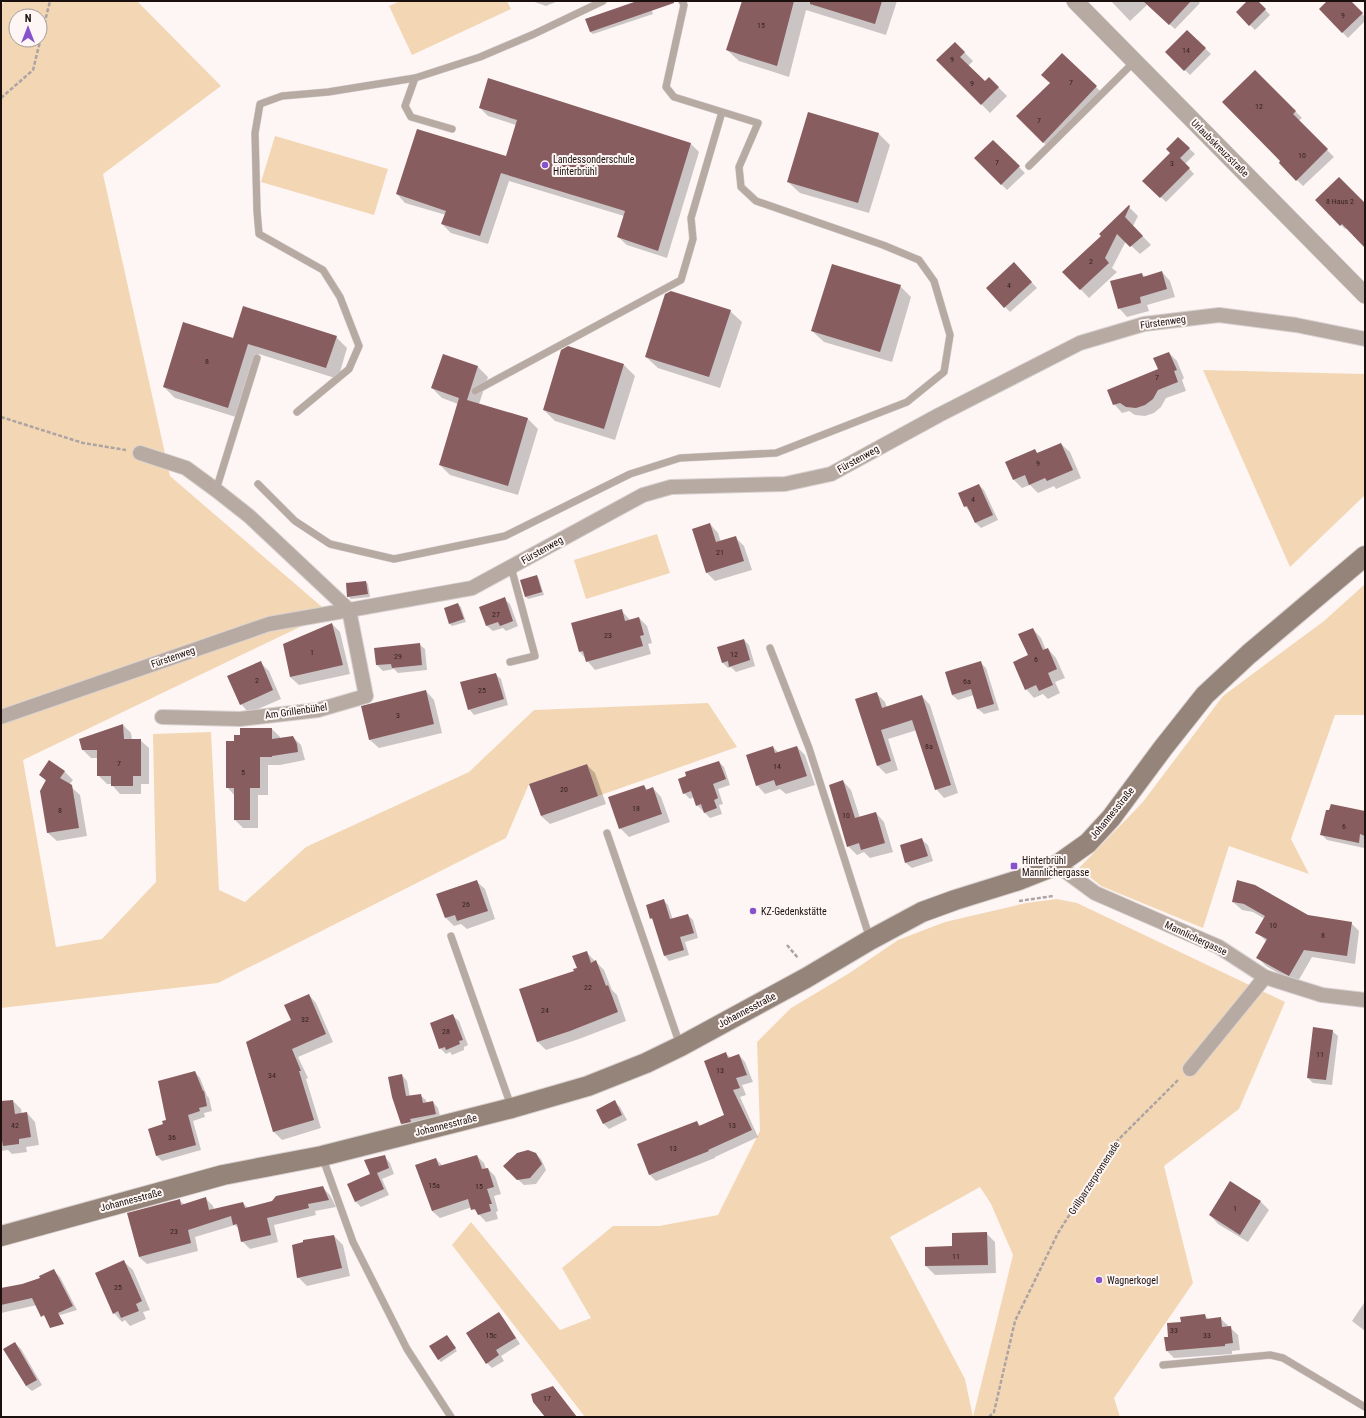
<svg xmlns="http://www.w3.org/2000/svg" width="1366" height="1418" font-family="'Roboto Condensed',sans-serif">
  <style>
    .green { fill: #f3d7b5; fill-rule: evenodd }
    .shadow { fill: #0003 }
    .building { fill: #885d5f }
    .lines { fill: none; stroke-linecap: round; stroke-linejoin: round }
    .service-casing { stroke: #d9d1d0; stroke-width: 8 }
    .minor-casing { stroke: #d9d1d0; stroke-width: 16 }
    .tertiary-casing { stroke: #d9d1d0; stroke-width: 18 }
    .secondary-casing { stroke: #d9d1d0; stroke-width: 22 }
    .path { stroke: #aca3a2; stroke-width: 2.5; stroke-dasharray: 4 2; stroke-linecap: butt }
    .service { stroke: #b6aaa2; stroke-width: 7 }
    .minor { stroke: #b6aaa2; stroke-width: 14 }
    .tertiary { stroke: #b6aaa2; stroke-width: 17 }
    .secondary { stroke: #958479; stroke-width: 20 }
    .poi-dot { fill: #8653cc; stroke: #fdf6f5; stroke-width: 1.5 }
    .labels { text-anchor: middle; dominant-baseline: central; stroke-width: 4; stroke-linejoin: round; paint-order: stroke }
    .number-label { font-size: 8px; fill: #362322 }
    .street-label { font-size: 10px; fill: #1b100d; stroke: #fdf6f5 }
    .poi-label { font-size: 10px; fill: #1b100d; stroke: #fdf6f5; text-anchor: start }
  </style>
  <rect width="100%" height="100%" fill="#fdf6f5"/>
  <!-- green -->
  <path class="green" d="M7,1H137L221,86L103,174L170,476L329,613L23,760L56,947L102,939L156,882L153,734L211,732L219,890L245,902L306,847L469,772L534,710L708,703L737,747L598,796L587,764L529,784L506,838L218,983L1,1008V4ZM16,16H40V40H16Z
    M400,1H507L511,9L412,55L389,6Z
    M275,136L388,169L374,215L261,182Z
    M1203,370L1365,374V495L1290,567Z
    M657,534L670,573L586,599L574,560Z
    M1365,584V715H1335L1291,839L1309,874L1229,846L1203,928L1101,886L1079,868L1142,803L1223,696L1324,621Z
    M1057,899L1077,903L1285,1002L1239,1109L1164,1166L1193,1283L1114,1398L1120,1417H973L1013,1255L991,1204L980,1187L890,1237L965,1379L973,1417H585L452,1245L471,1222L560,1330L591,1318L562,1268L613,1226H659L718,1215L760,1131L757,1042L791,1008L848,974L898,940L945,922L1026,903Z"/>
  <!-- shadow -->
  <path class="shadow" d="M532,1H558L546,6Z
    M640,1H649L653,14L593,34L590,32Z
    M743,1H897L886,35L806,10L789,77L739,61L727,50Z
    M1111,1H1144L1147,5L1130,21Z
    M1164,1H1198L1200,3L1175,29L1160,16Z
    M1249,1H1257L1270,15L1255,30L1237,12Z
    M1329,1H1350L1365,17V21L1348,38L1320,9Z
    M1187,31L1211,54L1190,75L1167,52Z
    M955,43L973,61L968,66L985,83L989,78L1007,96L990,113L938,60Z
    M1062,54L1102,93L1049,148L1018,116L1051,83Z
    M1255,71L1302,118L1298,121L1334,157L1303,186L1280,163L1282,161Z
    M488,80L691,144L699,152L667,258L627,245L618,237L624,216L509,181L488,244L451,233L442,224L446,215L405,203L397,194L506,158L516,125L488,116L480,108Z
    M878,133L890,145L869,213L800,193L788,182Z
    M1178,138L1195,154L1185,164L1194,174L1166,202L1144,181L1171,153Z
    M993,141L1025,173L1007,190L975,158Z
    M1316,200L1365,205V247L1347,228L1345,229Z
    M1129,207L1138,216L1133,226L1151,245L1140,254L1126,241L1112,268L1117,272L1089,298L1064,272L1102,236Z
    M1014,264L1037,288L1010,312L987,288Z
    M1162,272L1170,281L1175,297L1147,305L1149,311L1127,317L1119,308L1142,274L1145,277Z
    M900,286L911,297L892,362L824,342L812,331Z
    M730,311L742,322L720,388L658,368L646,357Z
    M336,337L347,348L338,379L259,354L239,418L175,398L164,387L234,339Z
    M1169,353L1177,361L1184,378L1182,380L1186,391L1166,398L1161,407L1154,413L1145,416L1135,415L1129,411L1122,413L1114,404L1159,370Z
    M443,356L478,367L488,377L479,404L528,419L538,429L518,495L450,475L440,465L458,404L442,398L432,388Z
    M624,365L635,376L615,440L555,421L544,410Z
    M1061,444L1070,452L1081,478L1056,489L1054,486L1038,493L1030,485L1022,488L1014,480L1006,462L1035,450L1038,454Z
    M979,485L984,490L998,520L981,528L975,522L970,512L965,506Z
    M710,524L718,533L721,542L735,537L744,546L752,570L715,581L707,573L693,529Z
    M537,576L539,579L544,595L528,599L526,597L521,581Z
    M366,582L368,584L370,597L351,599L348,596Z
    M504,599L510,604L518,626L506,631L503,628L493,631L487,626L480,608Z
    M458,604L461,607L466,622L452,626L450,624Z
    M621,610L630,620L639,618L647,626L652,643L648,644L651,654L595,670L580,652Z
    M332,624L340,632L350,674L299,685L290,677Z
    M1033,629L1041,638L1046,650L1048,649L1056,658L1065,678L1055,682L1060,693L1048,699L1043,694L1034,698L1026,689Z
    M744,640L749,645L755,666L736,672L731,667L728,668L723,663L718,648Z
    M419,644L425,649L427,670L398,673L394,669L383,671L377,665L376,649Z
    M260,662L269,671L281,699L249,713L241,704Z
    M981,663L986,668L999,710L984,714L978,709L974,695L958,700L952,695Z
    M495,674L501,679L508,705L474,715L469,709Z
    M426,691L434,700L442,733L379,748L370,740L362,707Z
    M877,694L885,702L887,708L922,696L930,705L958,793L944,798L936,789L917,730L888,739L898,770L886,774L878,766Z
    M123,725L131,733L132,740H140L149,748V784H141V794H120L112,785V784H107L98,775V758H91L83,750L80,740Z
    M272,729L280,737V739L293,737L301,745L305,760L280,765H268V795H258V828H243L235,820V796L227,787L235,742L241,736Z
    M773,747L779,753L797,747L805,755L815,785L786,794L780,789L765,794L757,785Z
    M719,762L724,767L730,785L718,789L723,804L719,805L722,814L710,818L697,805L694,797L690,799L684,793Z
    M587,765L595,773L606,804L550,824L541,816Z
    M64,771L73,780L69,785L80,795L87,836L57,841L48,833L41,791L47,782L40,775Z
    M843,781L851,790L860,818L876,813L884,822L893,852L870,858L864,852L857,855L848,846Z
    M644,786L648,790L653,788L661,797L670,822L629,837L620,828Z
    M1365,812L1364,848L1327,840L1322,835Z
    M922,840L928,845L933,861L912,868L906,863Z
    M476,881L485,889L495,919L467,929L461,924L454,926L446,918Z
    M663,900L668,905L673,920L688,915L693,920L698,938L685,942L689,955L669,961L665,956L654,921L651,918Z
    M1233,902L1308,916L1351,923L1359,931L1355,964L1312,957L1297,983L1294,982L1266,966L1258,958L1267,942L1257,932L1265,919L1253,912L1242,910Z
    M586,952L604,970L612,990L617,995L626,1021L579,1039L546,1050L537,1041Z
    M309,995L316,1003L333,1042L298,1057L308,1078L306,1079L321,1128L282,1140L274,1132L247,1042L292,1021Z
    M453,1016L459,1021L468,1045L464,1047V1050L452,1055L450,1052L446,1054L440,1048Z
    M1332,1031L1338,1036L1332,1085L1313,1083L1308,1078Z
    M726,1054L731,1058L739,1055L745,1062L753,1082L742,1085L746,1095L740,1097L758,1137L715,1157V1158L656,1181L649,1174L697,1122L701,1126L725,1115Z
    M195,1072L200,1078L207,1096L209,1098L212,1111L204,1113L205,1117L193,1121L201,1150L162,1161L157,1156L164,1125Z
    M402,1075L407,1081L410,1097L420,1095L426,1100L427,1104L433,1102L438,1108L441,1120L408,1129L402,1124Z
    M13,1101L21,1109L22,1114L27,1113L35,1122L39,1145L26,1147L27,1152L12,1154L8,1150L1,1151V1102Z
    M614,1102L620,1107L627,1120L609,1129L604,1124L597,1111Z
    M535,1153L541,1159L546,1170L536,1184L524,1185L504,1167Z
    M477,1156L484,1163L486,1169H488L495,1176L501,1194L494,1196L498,1211L496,1212L498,1219L486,1222L472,1207L440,1218L432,1211L417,1165L436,1159L443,1166Z
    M385,1157L390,1163L394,1174L382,1179L389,1195L361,1207L356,1202L371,1175Z
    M322,1187L330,1195L336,1207L315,1211L316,1215L274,1225L278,1242L250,1249L242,1241L240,1230L235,1225L195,1237L198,1251L147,1264L139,1257L179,1200L185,1205L205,1198L213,1206L214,1210L243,1203L248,1208Z
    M1261,1202L1269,1210L1248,1242L1218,1224L1210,1215Z
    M986,1233L995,1242L996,1273L935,1275L926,1266V1248L953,1247Z
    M334,1236L343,1245L350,1276L307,1286L298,1277Z
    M124,1262L133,1270L150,1310L143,1312L146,1319L130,1326L125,1320L122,1322L114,1313Z
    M53,1270L60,1277L77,1310L47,1319L40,1312L37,1305L1,1313V1289L22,1285L41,1278Z
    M1364,1303H1365V1331L1352,1321Z
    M499,1313L504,1319L520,1344L501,1356L504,1361L492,1368L487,1363Z
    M1205,1315L1209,1320L1221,1319L1238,1335L1240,1350L1232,1351V1354L1174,1358L1167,1351L1169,1338L1182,1322Z
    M449,1339L457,1351L441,1362L438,1359Z
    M15,1343L21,1349L42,1385L32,1391L26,1386L5,1349Z"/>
  <!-- building -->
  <path class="building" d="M637,1H674V3L590,32L585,19Z
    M742,1H794L777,66L726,50Z
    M810,1H882L875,24L810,4Z
    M1143,1H1191L1169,25Z
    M1247,1H1258L1266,9L1249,26L1236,12Z
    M1327,1H1351L1363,13L1342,33L1319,9Z
    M1187,30L1206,48L1184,71L1165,52Z
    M955,42L965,52L960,57L985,81L989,77L999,87L981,105L936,60Z
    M1062,53L1097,86L1043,143L1016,116L1050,83L1041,75Z
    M1255,70L1296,111L1293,114L1328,149L1296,181L1279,163L1280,161L1222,102Z
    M488,78L691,143L658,251L617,237L625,211L501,173L480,236L441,224L446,211L396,194L417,129L506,156L517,120L479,108Z
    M808,112L879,133L858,203L787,182Z
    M1178,137L1190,148L1180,158L1190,168L1160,198L1142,181L1170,153L1166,149Z
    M993,140L1020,166L1001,185L974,158Z
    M1339,177L1365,203V248L1342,224L1340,226L1315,200Z
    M1129,205L1130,206L1125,217L1143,236L1130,247L1117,234L1105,258L1109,263L1080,290L1062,272L1101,236L1099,234Z
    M1014,262L1032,282L1004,308L986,288Z
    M832,264L901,285L880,352L811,331Z
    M1162,271L1167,289L1140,297L1141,303L1118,309L1110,281L1142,273L1143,277Z
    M671,291L731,310L709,377L645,357L665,294Z
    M243,306L337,336L326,368L248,344L228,408L163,387L183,322L233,338Z
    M568,346L624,364L604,429L543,410L561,350Z
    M1169,352L1177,370L1174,371L1178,382L1158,390L1153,399L1145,405L1136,408L1126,407L1120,403L1113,405L1107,390L1158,369L1153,358Z
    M443,354L478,366L467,400L528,418L508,486L439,465L459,398L431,388Z
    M1061,443L1073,470L1047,481L1045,478L1029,485L1025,475L1013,480L1005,462L1035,449L1037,453Z
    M979,484L993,515L975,523L967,506L964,507L958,493Z
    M710,523L716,542L736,536L744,561L706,573L692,529Z
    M537,575L542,592L525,597L520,580Z
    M366,581L368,594L347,597L346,583Z
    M505,597L513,621L500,626L498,622L486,626L479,607Z
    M458,603L464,619L449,624L444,608Z
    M622,609L625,621L639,617L644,635L640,636L643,646L586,662L583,651L579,652L571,623Z
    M332,623L343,665L290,677L283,644Z
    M1033,628L1043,650L1048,648L1057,669L1048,673L1053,685L1039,691L1036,685L1025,690L1013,662L1028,655L1018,634Z
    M744,639L750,660L729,667L728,661L722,663L717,647Z
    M420,643L422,665L392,668L391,664L376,665L374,648Z
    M261,661L273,690L240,705L227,676Z
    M981,661L994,704L977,709L971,689L952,695L945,672Z
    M496,673L504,699L468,710L460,682Z
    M426,690L434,724L369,740L361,706Z
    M877,692L882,708L922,695L951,785L935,790L912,720L881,730L891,761L877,766L855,699Z
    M123,724L124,739H141V776H133V786H111V776H97V750H82L79,739Z
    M240,728H272V739L293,736L297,744L298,752L272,756V757H260V788H250V820H234V788H226V741H234V735H240Z
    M773,746L775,753L797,746L807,776L776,786L774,780L756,786L746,755Z
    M49,760L65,771L60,778L72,785L79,828L47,833L40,791L46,780L39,775Z
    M719,761L726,779L713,784L718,798L714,800L717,808L704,813L701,804L696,806L691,791L683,794L678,779L686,776L685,772Z
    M587,764L598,796L541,816L529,784Z
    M843,780L855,818L876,812L885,843L861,850L859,843L847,847L829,785Z
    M644,785L646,790L653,787L662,814L619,829L608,797Z
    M1331,804L1365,811V836L1360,834L1359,843L1320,835L1326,810H1329Z
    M922,838L928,856L905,863L900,845Z
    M477,880L488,911L457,921L455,915L445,918L436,894Z
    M1237,880L1255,885L1308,915L1352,922L1347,956L1304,950L1289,976L1256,958L1267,939L1255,933L1265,916L1244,904L1232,902Z
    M664,899L670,919L688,914L694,933L680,937L684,950L664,956L652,918L650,919L646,905Z
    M587,951L591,963L596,960L606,986L608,985L618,1012L570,1031L537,1042L519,989L574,971L573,969L577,968L572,956Z
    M309,994L326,1034L292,1049L301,1071H299L314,1120L273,1132L246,1042L291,1020L284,1005Z
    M453,1014L463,1040L459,1041L460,1044L446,1050L445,1047L439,1049L430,1023Z
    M1313,1027L1333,1030L1326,1080L1307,1078Z
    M726,1052L728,1058L739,1054L747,1075L736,1078L740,1088L733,1090L752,1130L708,1150L709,1151L649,1175L637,1144L697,1121L699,1126L724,1115L704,1061Z
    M195,1071L203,1091H204L207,1106L199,1108L200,1111L188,1115L196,1145L156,1156L148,1129L163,1124L162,1121L166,1120L158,1081Z
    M402,1074L406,1096L421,1094L423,1103L433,1101L436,1114L410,1119L411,1122L401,1124L392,1097L388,1077Z
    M13,1100L15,1114L27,1112L31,1137L19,1139V1144L3,1146L1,1135V1101Z
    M615,1100L622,1115L603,1124L596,1110Z
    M528,1150L536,1153L542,1164L530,1178L517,1180L503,1166L517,1153Z
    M385,1155L389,1168L377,1173L384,1189L355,1202L347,1184L370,1174L364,1160Z
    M477,1155L482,1169L488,1168L494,1187L487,1189L492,1204H489L491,1211L478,1215L475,1209L471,1210L468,1199L432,1211L415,1165L436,1158L439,1166Z
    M1230,1181L1261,1201L1240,1235L1209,1215Z
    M323,1186L329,1200L308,1204L309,1208L267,1218L271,1235L241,1242L237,1224L233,1225L231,1216L188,1230L191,1243L139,1257L127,1213L180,1199L181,1205L206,1197L209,1210L243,1202L245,1208L272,1201L276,1196Z
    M987,1232L988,1265L925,1266V1247L952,1246V1233Z
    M334,1235L342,1268L297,1278L292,1245L303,1242V1240Z
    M124,1260L142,1301L136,1304L139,1311L121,1318L118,1311L113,1314L95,1273Z
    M54,1269L73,1306L58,1313L64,1324L50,1328L44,1315L41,1317L32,1298L1,1305V1288L22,1284L40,1278L39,1276Z
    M499,1312L516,1338L496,1350L499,1355L486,1364L466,1333Z
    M1205,1314L1206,1319L1221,1317L1222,1327L1231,1326L1233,1343L1225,1344V1346L1166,1351L1164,1337H1168L1167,1323L1181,1322L1180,1317Z
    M447,1335L456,1348L438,1360L429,1346Z
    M15,1342L37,1380L26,1386L3,1349Z
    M553,1386L577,1417H545L533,1402L531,1394Z"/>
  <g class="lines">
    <!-- service casing -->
    <g class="service-casing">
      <path id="service" d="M415,78L405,106L411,117L452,129
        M1029,166L1135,61
        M475,391L681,280L693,239L691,218L722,112
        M297,412L349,369L359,346L340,297L323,270L259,234L257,211L255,133L260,104L282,96L328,92L415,78L480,57L534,34L603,1
        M258,484L295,521L330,544L394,559L505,536L630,474L680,458L776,453L907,402L944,372L950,335L934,281L919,260L883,245L756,201L741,187L739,167L758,123L674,97L666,87L684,5L682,1
        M216,490L257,358
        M770,648L809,748L870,939
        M510,662L535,656L511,567
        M607,833L680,1045
        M451,936L511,1106
        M322,1156L353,1242L407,1349L451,1417
        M1163,1365L1270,1355L1283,1358L1365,1407"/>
    </g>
    <!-- minor casing -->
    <g class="minor-casing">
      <path id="minor" d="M140,453L186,468L216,490L249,516L349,610L472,588L643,495L671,487L785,484L831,474L939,415L1080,343L1144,324L1219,315L1296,325L1365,339
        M1,717L269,624L349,610L366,696L318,710L240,719L162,717
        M1057,865L1095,893L1219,947L1265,977L1322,995L1365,1000
        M1190,1069L1265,977"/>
    </g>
    <!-- tertiary casing -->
    <g class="tertiary-casing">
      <path id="tertiary" d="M1075,1L1365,295"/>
    </g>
    <!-- secondary casing -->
    <g class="secondary-casing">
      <path id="secondary" d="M1,1236L223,1175L322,1156L512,1108L588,1086L646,1063L681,1046L806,978L870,940L922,912L955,900L1019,880L1057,865L1088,843L1111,818L1163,748L1205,695L1249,654L1365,556"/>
    </g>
    <!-- path -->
    <path class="path" d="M1,98L33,70L50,1
      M1,417L83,443L126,450
      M1019,901L1053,896
      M787,945L798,958
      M989,1417L994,1412L1015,1321L1058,1233L1114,1144L1179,1079"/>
    <!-- service -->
    <use href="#service" class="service"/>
    <!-- minor -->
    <use href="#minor" class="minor"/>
    <!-- tertiary -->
    <use href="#tertiary" class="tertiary"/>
    <!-- secondary -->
    <use href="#secondary" class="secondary"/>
  </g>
  <!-- markers -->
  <g class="poi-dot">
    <circle cx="545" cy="165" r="4"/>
    <rect x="1010" y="862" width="8" height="8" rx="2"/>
    <circle cx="753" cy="911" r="4"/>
    <circle cx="1099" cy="1280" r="4"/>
  </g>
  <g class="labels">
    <!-- number labels -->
    <g class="number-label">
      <text x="1343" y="15">9</text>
      <text x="761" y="25">15</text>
      <text x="1186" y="50">14</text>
      <text x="952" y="59">9</text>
      <text x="1071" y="82">7</text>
      <text x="972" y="83">9</text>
      <text x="1259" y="106">12</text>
      <text x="1039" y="120">7</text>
      <text x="1302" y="155">10</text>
      <text x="997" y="162">7</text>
      <text x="1172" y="163">3</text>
      <text x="1340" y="201">8 Haus 2</text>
      <text x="1091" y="261">2</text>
      <text x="1009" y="285">4</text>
      <text x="207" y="361">8</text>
      <text x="1157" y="377">7</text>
      <text x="1038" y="463">9</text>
      <text x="973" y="499">4</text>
      <text x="720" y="552">21</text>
      <text x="496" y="614">27</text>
      <text x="608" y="635">23</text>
      <text x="312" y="652">1</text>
      <text x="734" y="654">12</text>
      <text x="398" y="656">29</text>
      <text x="1036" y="659">6</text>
      <text x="257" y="680">2</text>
      <text x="967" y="681">6a</text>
      <text x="482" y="690">25</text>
      <text x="398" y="715">3</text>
      <text x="929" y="746">8a</text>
      <text x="119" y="763">7</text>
      <text x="777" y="766">14</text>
      <text x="243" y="772">5</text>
      <text x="564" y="789">20</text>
      <text x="636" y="808">18</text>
      <text x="60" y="810">8</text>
      <text x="846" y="815">10</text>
      <text x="1344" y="826">6</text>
      <text x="466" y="904">26</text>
      <text x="1273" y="925">10</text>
      <text x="1323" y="935">8</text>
      <text x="588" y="987">22</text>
      <text x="545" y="1010">24</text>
      <text x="305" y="1019">32</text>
      <text x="446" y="1031">28</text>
      <text x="1320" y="1054">11</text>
      <text x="720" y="1070">13</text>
      <text x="272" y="1075">34</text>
      <text x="15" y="1125">42</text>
      <text x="732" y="1125">13</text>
      <text x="172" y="1137">36</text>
      <text x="673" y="1148">13</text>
      <text x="434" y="1185">15a</text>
      <text x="479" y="1186">15</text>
      <text x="1235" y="1208">1</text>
      <text x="174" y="1231">23</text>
      <text x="956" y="1256">11</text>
      <text x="118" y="1287">25</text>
      <text x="1174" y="1330">33</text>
      <text x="491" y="1335">15c</text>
      <text x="1207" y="1335">33</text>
      <text x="547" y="1398">17</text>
    </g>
    <!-- street labels -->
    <g class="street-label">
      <text transform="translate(1220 148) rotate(45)">Urlaubskreuzstraße</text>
      <text transform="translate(1163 322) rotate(-8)">Fürstenweg</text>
      <text transform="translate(858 459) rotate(-29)">Fürstenweg</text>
      <text transform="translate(542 550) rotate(-29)">Fürstenweg</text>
      <text transform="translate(173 657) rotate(-19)">Fürstenweg</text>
      <text transform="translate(296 711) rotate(-8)">Am Grillenbühel</text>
      <text transform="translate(1112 813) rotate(-51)">Johannesstraße</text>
      <text transform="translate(1196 938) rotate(25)">Mannlichergasse</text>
      <text transform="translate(747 1010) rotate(-28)">Johannesstraße</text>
      <text transform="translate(446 1125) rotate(-14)">Johannesstraße</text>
      <text transform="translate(1094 1178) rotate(-57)">Grillparzerpromenade</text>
      <text transform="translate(131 1200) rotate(-15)">Johannesstraße</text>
    </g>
    <!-- poi labels -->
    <g class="poi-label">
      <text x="553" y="159">Landessonderschule<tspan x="553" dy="12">Hinterbrühl</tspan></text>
      <text x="1022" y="860">Hinterbrühl<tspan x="1022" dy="12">Mannlichergasse</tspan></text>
      <text x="761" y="911">KZ-Gedenkstätte</text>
      <text x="1107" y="1280">Wagnerkogel</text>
    </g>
  </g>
  <!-- border -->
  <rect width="1366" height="1418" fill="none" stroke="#1b100d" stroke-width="4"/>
  <!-- north arrow -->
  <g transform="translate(28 28)"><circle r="19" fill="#fdf6f5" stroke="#a39a98"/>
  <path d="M0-3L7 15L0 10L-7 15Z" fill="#8653cc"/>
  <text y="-6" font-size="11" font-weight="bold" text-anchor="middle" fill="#1b100d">N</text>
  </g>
</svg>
